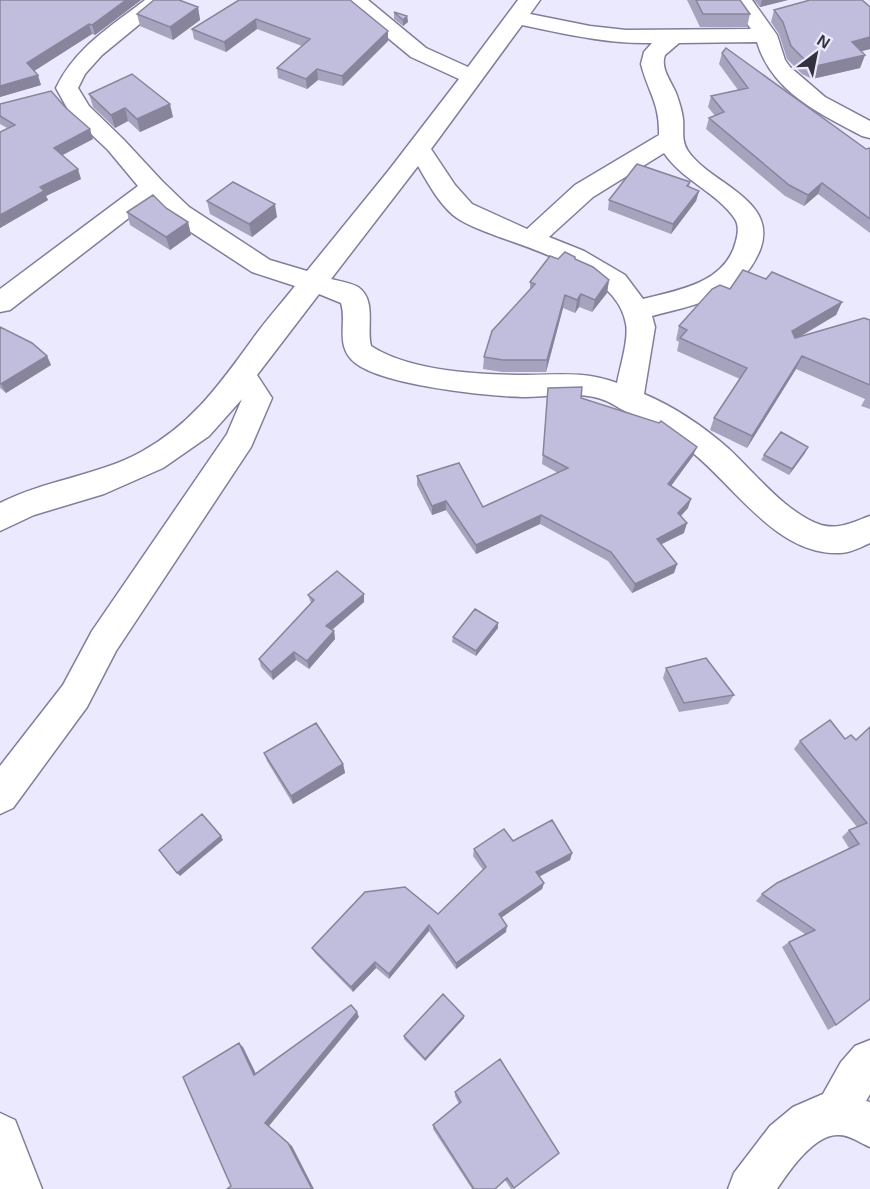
<svg xmlns="http://www.w3.org/2000/svg" width="870" height="1189" font-family="Helvetica,sans-serif">
  <style>
    .lines { fill: none; stroke-linecap: round; stroke-linejoin: round }
    .street-casing { stroke: #827d9b; stroke-width: 3 }
    .street { fill: #fff; fill-rule: evenodd }
    .wall { fill: #a6a3be }
    .shaded-wall { fill: #87849b }
    .building { fill: #c1bddd; stroke: #87849b; stroke-width: 1.5 }
  </style>
  <rect width="100%" height="100%" fill="#ebe9fd"/>
  <g class="lines">
    <!-- street casing -->
    <g class="street-casing">
      <path id="street" d="M145,0H169L102,55L85,74L78,88L89,106L124,140L162,181L189,207L270,260L307,271L389,170L459,79L411,57L342,0H368L426,48L468,67L518,0H540L530,14L590,26L626,30L751,29L730,0H752L777,35L785,60L790,67L825,97L870,121V138L862,136C819,113 772,92 757,42L679,43L665,55C660,68 671,81 676,93C679,101 682,111 683,119C684,130 681,141 688,151C704,174 735,185 753,207C764,220 766,234 760,250C740,298 697,304 652,316L655,327L644,394C675,407 704,427 729,449C755,473 787,514 821,525C839,530 853,522 870,516V543C861,547 850,553 840,553C778,556 735,487 693,453C678,441 661,429 644,419C635,414 624,412 616,406C589,388 552,397 522,397C488,396 373,385 351,359C336,342 347,322 341,303L319,294L257,375L272,398L251,447L116,651L87,707L13,808L0,814V766L63,685L92,631L227,434L242,399L209,436L163,468L104,494L34,515L0,531V503C45,480 97,476 141,452C192,424 219,385 252,340C265,321 281,304 295,286L252,272L171,219L152,200L10,310L0,312V289L138,186L108,150L71,115L56,88C75,48 110,27 145,0ZM522,25C565,34 607,44 652,43L644,52L641,64C648,92 660,103 659,135L575,185L527,229L472,204L455,185L431,149ZM664,153C683,181 718,193 735,219C739,225 738,234 736,241C726,283 679,290 643,299L625,275L584,251L549,237L593,197ZM418,166C428,183 438,202 453,215C464,224 481,230 494,235C536,251 618,273 626,324C629,339 620,367 617,383C584,371 559,375 525,375C480,375 409,371 371,346C366,328 377,300 358,287C351,283 339,281 331,279Z
        M870,1040V1094L866,1101L870,1102V1147C860,1143 850,1135 839,1135C815,1133 789,1171 777,1189H728L734,1173L770,1126L793,1107L823,1094L841,1062L855,1046Z
        M0,1113L15,1120L42,1189H0Z"/>
    </g>
    <!-- street -->
    <use href="#street" class="street"/>
  </g>
  <!-- wall -->
  <path class="wall" d="M0,0H141L95,35L92,34L34,71L41,85L0,97Z
    M239,0L388,41L343,86L318,80L307,89L278,78L277,68L302,46L257,29L226,52L194,39L192,29Z
    M687,0H740L750,14L747,27H700Z
    M754,0H788L760,7Z
    M198,7L200,20L173,40L140,26L137,14Z
    M870,7V49L861,51L865,55L860,68L812,79L802,74L787,59L779,34L771,22L774,10Z
    M394,12L407,16L408,22L403,26L394,19Z
    M722,53L866,149L870,148V233L818,194L804,206L785,196L706,129L709,118L715,116L708,107L711,96L738,90L719,64Z
    M89,94L173,117L140,132L128,121L115,128L93,107Z
    M0,104L93,139L62,155L81,179L46,196L48,200L0,228V132L7,128L0,124Z
    M690,182L689,187L699,191L696,201L671,234L608,210L609,200Z
    M207,201L277,217L252,237L210,214Z
    M166,208L188,222L191,235L170,250L130,225L127,212Z
    M558,259H575L609,280L607,293L592,312L579,307L575,313L563,308L546,372H502L483,369L484,357L530,290V282Z
    M766,279L842,302L836,315L798,338L870,320V409L861,406L865,399L796,369L747,448L710,430L714,418L740,379L677,351L679,342L676,340L679,326L730,289Z
    M0,327L47,356L51,365L6,393L0,388Z
    M548,388L581,398L693,456L671,486L688,508L681,516L684,533L661,544L677,564L674,573L632,593L608,561L540,524L476,554L446,510L432,515L417,485V476L483,507L558,473L542,464Z
    M805,453L789,475L761,460L764,455Z
    M308,595L364,602L332,630L334,631L335,639L309,669L296,660L273,680L261,667L259,659L311,603Z
    M498,628L476,656L452,642L453,637Z
    M666,668L734,695L728,704L679,712L663,678Z
    M870,727V999L836,1025L828,1030L782,947L789,942L805,934L756,901L762,894L849,848L842,837L849,830L857,827L794,749L800,741L845,739L856,740Z
    M264,753L343,764L345,773L293,804L267,761Z
    M513,841L572,853L570,860L539,876L544,883L542,889L501,918L506,932L456,969L429,931L389,979L376,968L353,992L315,953L312,948L438,914L483,870L473,856L474,849Z
    M464,1018L425,1061L404,1039V1036Z
    M455,1092L514,1188L512,1189H511L505,1180L495,1189H472L433,1129V1125L459,1104L455,1096Z"/>
  <!-- shaded-wall -->
  <path class="shaded-wall" d="M126,0H141L95,35L92,25Z
    M762,0H788L760,7Z
    M198,7L200,20L173,40L170,27Z
    M407,16L408,22L403,26V20Z
    M256,19L257,29L226,52L224,42Z
    M89,24L92,34L31,73L27,63Z
    M388,31V41L343,86L342,76Z
    M870,37V49L847,55L852,42Z
    M865,55L860,68L812,79L816,66Z
    M317,69L318,80L307,89L306,79Z
    M38,75L41,85L0,97V86Z
    M170,104L173,117L140,132L137,119Z
    M125,108L128,121L115,128L111,115Z
    M90,129L93,139L57,158L54,148Z
    M78,169L81,179L46,196L48,200L0,228V215L40,187Z
    M822,183L818,194L804,206L808,195Z
    M699,191L696,201L671,234L673,224Z
    M275,204L277,217L252,237L249,224Z
    M188,222L191,235L170,250L166,237Z
    M609,280L607,293L592,312L595,300Z
    M581,294L579,307L575,313L577,300Z
    M565,295L563,308L546,372L547,360Z
    M842,302L836,315L787,344L792,331Z
    M47,356L51,365L6,393L1,384Z
    M802,356L796,369L747,448L752,436Z
    M697,447L693,456L665,494L668,484Z
    M808,447L805,453L789,475L792,469Z
    M691,499L688,508L675,522L678,513Z
    M446,501V510L432,515V506Z
    M541,515L540,524L476,554V545Z
    M687,523L684,533L654,548L657,539Z
    M677,564L674,573L632,593L635,584Z
    M364,594V602L327,634L326,626Z
    M498,623V628L476,656V651Z
    M334,631L335,639L309,669L307,661Z
    M294,652L296,660L273,680L271,672Z
    M343,764L345,773L293,804L291,796Z
    M221,836L223,840L180,876L177,873Z
    M572,853L570,860L535,879L536,872Z
    M544,883L542,889L498,920L499,914Z
    M429,925V931L389,979V974Z
    M507,926L506,932L456,969V963Z
    M375,962L376,968L353,992L351,987Z
    M357,1012L359,1017L269,1126L292,1146L314,1189H312L265,1123Z
    M464,1016V1018L425,1061V1059Z
    M239,1043L243,1047L258,1078L254,1075Z"/>
  <!-- building -->
  <path class="building" d="M0,0H126L92,25L89,24L27,63L38,75L0,86Z
    M154,0H179L198,7L170,27L137,14Z
    M239,0H350L388,31L342,76L317,69L306,79L277,68L310,39L256,19L224,42L192,29Z
    M696,0H740L750,14H703Z
    M810,0H862L870,7V37L852,42L865,55L816,66L806,61L791,46L783,22L774,10Z
    M394,12L407,16L403,20Z
    M726,48L866,149L870,148V219L822,183L808,195L789,185L709,118L724,112L711,96L748,88L722,53Z
    M132,74L170,104L137,119L125,108L111,115L89,94Z
    M51,91L66,108L90,129L54,148L78,169L40,187L44,191L0,215V132L15,125L0,116V104Z
    M637,164L690,182L687,186L699,191L673,224L609,200Z
    M233,182L275,204L249,224L207,201Z
    M153,195L166,208L188,222L166,237L127,212Z
    M565,252L575,257V259L593,267L609,280L595,300L581,294L577,300L565,295L547,360H503L484,357L492,331L535,284L530,282L550,256L558,259Z
    M743,270L766,279L772,272L842,302L792,331L795,338L864,318L870,320V385L802,356L752,436L714,418L747,368L680,338L687,330L679,326L712,289L720,285L730,289Z
    M0,327L32,343L47,356L1,384L0,383Z
    M582,387L581,398L659,423L661,421L697,447L668,484L691,499L678,513L687,523L657,539L677,564L635,584L611,552L541,515L476,545L446,501L432,506L417,476L459,463L483,507L568,468L543,455L548,388Z
    M781,432L808,447L792,469L764,455Z
    M337,571L364,594L326,626L334,631L307,661L294,652L271,672L259,659L314,600L308,595Z
    M475,609L498,623L476,651L453,637Z
    M706,658L734,695L684,703L666,668Z
    M830,720L845,739L851,735L856,740L870,727V999L836,1025L789,942L815,930L762,894L777,883L859,844L849,830L867,823L800,741Z
    M316,723L343,764L291,796L264,753Z
    M202,814L221,836L177,873L159,850Z
    M552,820L572,853L536,872L544,883L499,914L507,926L456,963L429,925L389,974L375,962L351,987L312,948L365,892L405,887L438,914L486,867L474,849L504,829L513,841Z
    M443,994L464,1016L425,1059L404,1036Z
    M351,1005L357,1012L265,1123L288,1143L312,1189H227L231,1186L183,1077L239,1043L254,1075Z
    M500,1059L559,1153L514,1188L507,1178L495,1189H474L433,1125L461,1102L455,1092Z"/>
  <!-- north arrow -->
  <g transform="translate(816 54) rotate(32)" stroke="#ebe9fd" stroke-width="4.5" paint-order="stroke">
  <path d="M0-4.5L10 22L0 15L-10 22Z" fill="#32313d"/>
  <text y="-9" font-size="16" font-weight="bold" text-anchor="middle" fill="#32313d">N</text>
  </g>
</svg>
